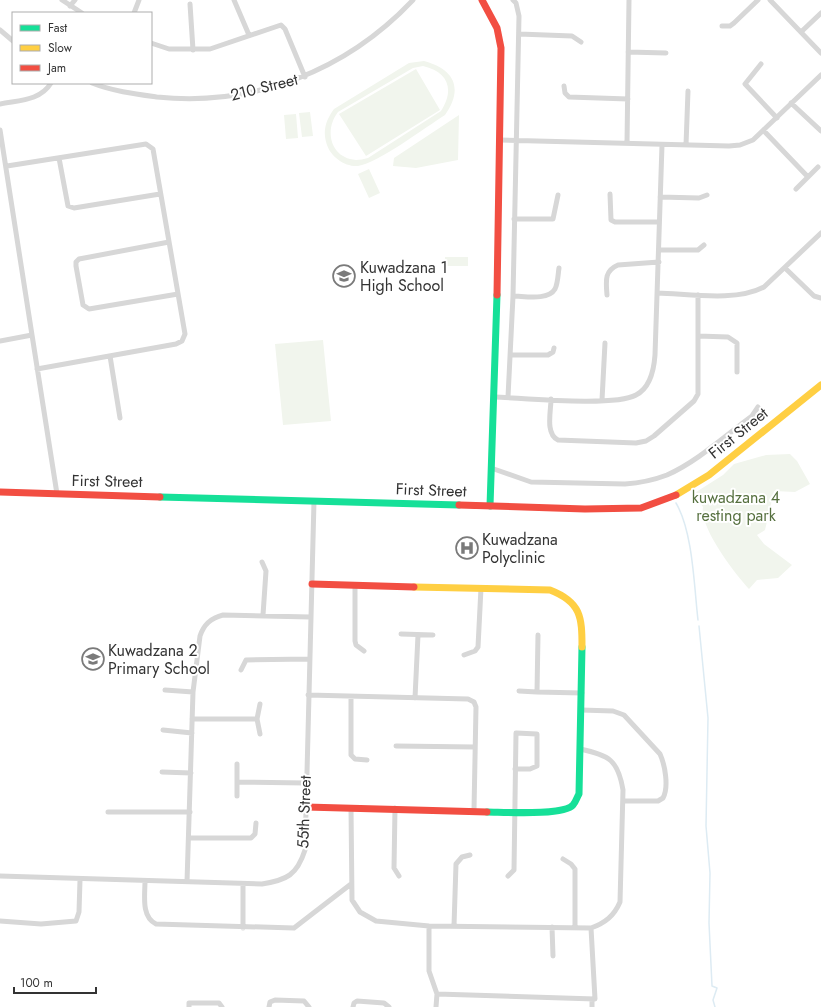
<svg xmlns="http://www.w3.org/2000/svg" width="821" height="1007" font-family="Jost,sans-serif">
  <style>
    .green { fill: #f1f5ed; fill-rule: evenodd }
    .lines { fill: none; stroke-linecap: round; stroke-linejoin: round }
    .stream { stroke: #ddebf3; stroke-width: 1.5 }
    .street { stroke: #d7d7d7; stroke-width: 5 }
    .fast { stroke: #16e098; stroke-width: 7 }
    .slow { stroke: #ffcf43; stroke-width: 7 }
    .jam { stroke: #f24e42; stroke-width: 7 }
    .labels { text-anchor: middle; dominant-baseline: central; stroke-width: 4; stroke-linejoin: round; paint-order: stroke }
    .street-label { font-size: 16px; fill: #333; stroke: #fff }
    .poi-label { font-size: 16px; fill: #333; stroke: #fff; text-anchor: start }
    .park-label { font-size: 16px; fill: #56703f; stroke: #fff }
  </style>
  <rect width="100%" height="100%" fill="#fff"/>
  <!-- green -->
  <path class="green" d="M424,61C454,69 464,88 445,115C426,127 378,163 358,166C345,167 331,157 327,145C322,131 326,120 334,109L409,63ZM423,66C448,72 455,89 441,111L368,158C364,159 359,160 356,160C330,158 324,130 338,112L413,68Z
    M416,69L440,110L366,156L339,114Z
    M310,112L313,136L302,137L299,113Z
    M296,114L298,138L286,139L284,115Z
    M459,115L458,160L416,168L393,166L394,158Z
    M369,169L380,193L369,198L358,174Z
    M445,257H468V266H445Z
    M323,340L331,421L283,425L275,344Z
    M790,454L797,461L810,484L795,492L774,491L765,530L757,535L764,544L792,565L778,578L757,580L749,589C735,574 699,527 703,507L693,494L723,475L734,464L766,455Z"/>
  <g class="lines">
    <!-- stream -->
    <path class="stream" d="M676,503C693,532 694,586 698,620
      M699,626L708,718L706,826L710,873L709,923L712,986L717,988L713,1000L715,1007"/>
    <!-- street -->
    <path class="street" d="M62,0L82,13
      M234,0L249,35
      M770,0L821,53
      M190,4L193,50
      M70,6L75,0
      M134,13L139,0
      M722,26H730L734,23L758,0
      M0,30L13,41
      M801,32L821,13
      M519,34L572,36L581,42
      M151,43L169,49H210L281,25L285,29L305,77
      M628,52L666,53
      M761,64L745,84L777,118
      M92,83C112,91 135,94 157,97C254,107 346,71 413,0
      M564,86L565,93L569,97L628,99
      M791,103L821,131
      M0,104C19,100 40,101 51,83
      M0,130L32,335
      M764,131L808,177
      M499,140L729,146L740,145L753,140L821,75
      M627,143L629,0
      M686,145L688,91
      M59,158L68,206L74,208L160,194
      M7,166L146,144L153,149L185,334L182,341L176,344L37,369
      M796,189L818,167
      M610,194L611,220L615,222H659
      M660,197L699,198L707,195
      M514,219H553L558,195
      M169,242L79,259L76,262V266L83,305L89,309L178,294
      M659,250H698L704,245
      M785,268L814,296L821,298
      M658,293C690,294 736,302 764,287L821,233
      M607,295C606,281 604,271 618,265L659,262
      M513,296C524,296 548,301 555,289C558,283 558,274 559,268
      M698,336L728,337L737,343V372
      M0,341L32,335L57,494
      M511,355H548L553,352L554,348
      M110,356L120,418
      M495,397C523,398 615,407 636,395C650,388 654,369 655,355L662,145
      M508,397L513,296L519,16L516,3L513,0
      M551,399C551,411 545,434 558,440L636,443L646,441L654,436L694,401L698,394V295
      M602,400L605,343
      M491,468L531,482L625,484C639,483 654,480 667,475C697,462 726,435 752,416L758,407
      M262,562L266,571L263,615
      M355,585V641L356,645L364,651
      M401,634L433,635
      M538,635L537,692L582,693
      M464,655L475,651L478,647L481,588
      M241,670L246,660L309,659
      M165,690L193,692
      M519,691L537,692
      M308,695L468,699L474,702L476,707L474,810
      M351,697V755L355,759L367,760
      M415,698L418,635
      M260,704L257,719L260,734
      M581,710L613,711L624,715L660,754C665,765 669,787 663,798L658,801H623
      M192,719H257
      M163,730L192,733
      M396,746L475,747
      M162,772L191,773
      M237,782L305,783
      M237,796V764
      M351,808L352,900L360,912L376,921L429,926L591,928C605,923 614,916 620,902L623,790C618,760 609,755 580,749
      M395,808L394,868L399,876
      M108,812H190
      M189,838H251L255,834L256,823
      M563,859L571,864L575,869V928
      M0,876L262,884C287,880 297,875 305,850L314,501
      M508,876L514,870C515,824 515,779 516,733L537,734V766L530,769H515
      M145,881C145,895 141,917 156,924L294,928L351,884
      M187,882L193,692L200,636C204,624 211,618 223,615L310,617
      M243,884V928
      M0,921L41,924L76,921L79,912L80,880
      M429,926V971L437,994L436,1007
      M454,926L456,864L462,857L470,855
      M552,927L553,956
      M437,994L595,999L591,928
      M189,1007V1003H219L222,1007
      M269,1007L270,1002L275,1000L304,1001L309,1007
      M353,1007L354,1003L357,1001L384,1003L389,1007
      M592,1007V1000"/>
    <!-- fast -->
    <path class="fast" d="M160,497L459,505
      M490,506L497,295
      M487,812C502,812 564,816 573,805C576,802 577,797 579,794L582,647"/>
    <!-- slow -->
    <path class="slow" d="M676,495L709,475L821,385
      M414,587L550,590C581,602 582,617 582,647"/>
    <!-- jam -->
    <path class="jam" d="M482,0L497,28L501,48L497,295
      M0,492L160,497
      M459,505L585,509L641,508L676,495
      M312,584L414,587
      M306,807L487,812"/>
  </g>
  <!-- icons -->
  <defs>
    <g id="school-ring" transform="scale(1.15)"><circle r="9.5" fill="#fff" stroke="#7a7a7a" stroke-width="1.5"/><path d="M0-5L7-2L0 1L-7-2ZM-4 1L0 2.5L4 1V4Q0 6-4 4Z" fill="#7a7a7a"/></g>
    <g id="hospital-ring" transform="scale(1.15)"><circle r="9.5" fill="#fff" stroke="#7a7a7a" stroke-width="1.5"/><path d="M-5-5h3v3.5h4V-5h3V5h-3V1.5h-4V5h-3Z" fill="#7a7a7a"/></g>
  </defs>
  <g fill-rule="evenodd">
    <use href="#school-ring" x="344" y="276"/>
    <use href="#hospital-ring" x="467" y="548"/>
    <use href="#school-ring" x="93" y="659"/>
  </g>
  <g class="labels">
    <!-- street labels -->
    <g class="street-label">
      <text transform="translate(264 87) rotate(-14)">210 Street</text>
      <text transform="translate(738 433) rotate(-39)">First Street</text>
      <text transform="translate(107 481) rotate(1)">First Street</text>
      <text transform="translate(431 490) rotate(2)">First Street</text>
      <text transform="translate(304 812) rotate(-88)">55th Street</text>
    </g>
    <!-- poi labels -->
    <g class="poi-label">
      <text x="360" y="267">Kuwadzana 1<tspan x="360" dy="18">High School</tspan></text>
      <text x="482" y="539">Kuwadzana<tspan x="482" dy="18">Polyclinic</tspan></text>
      <text x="108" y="650">Kuwadzana 2<tspan x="108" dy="18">Primary School</tspan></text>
    </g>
    <!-- park labels -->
    <g class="park-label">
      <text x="736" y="497">kuwadzana 4<tspan x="736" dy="18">resting park</tspan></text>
    </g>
  </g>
  <!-- legend -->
  <rect x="12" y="12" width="140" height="72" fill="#ffffff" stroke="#adadad"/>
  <rect x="20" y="25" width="20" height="6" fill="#16e098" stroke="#adadad"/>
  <text x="48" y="32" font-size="12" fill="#333333">Fast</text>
  <rect x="20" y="45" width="20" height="6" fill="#ffcf43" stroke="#adadad"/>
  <text x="48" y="52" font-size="12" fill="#333333">Slow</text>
  <rect x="20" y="65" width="20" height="6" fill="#f24e42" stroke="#adadad"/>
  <text x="48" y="72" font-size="12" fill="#333333">Jam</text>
  <!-- scale -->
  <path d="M14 987v6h82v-6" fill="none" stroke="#333333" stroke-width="2"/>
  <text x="20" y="987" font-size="12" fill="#333333" stroke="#ffffff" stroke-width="3" paint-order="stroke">100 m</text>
</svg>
